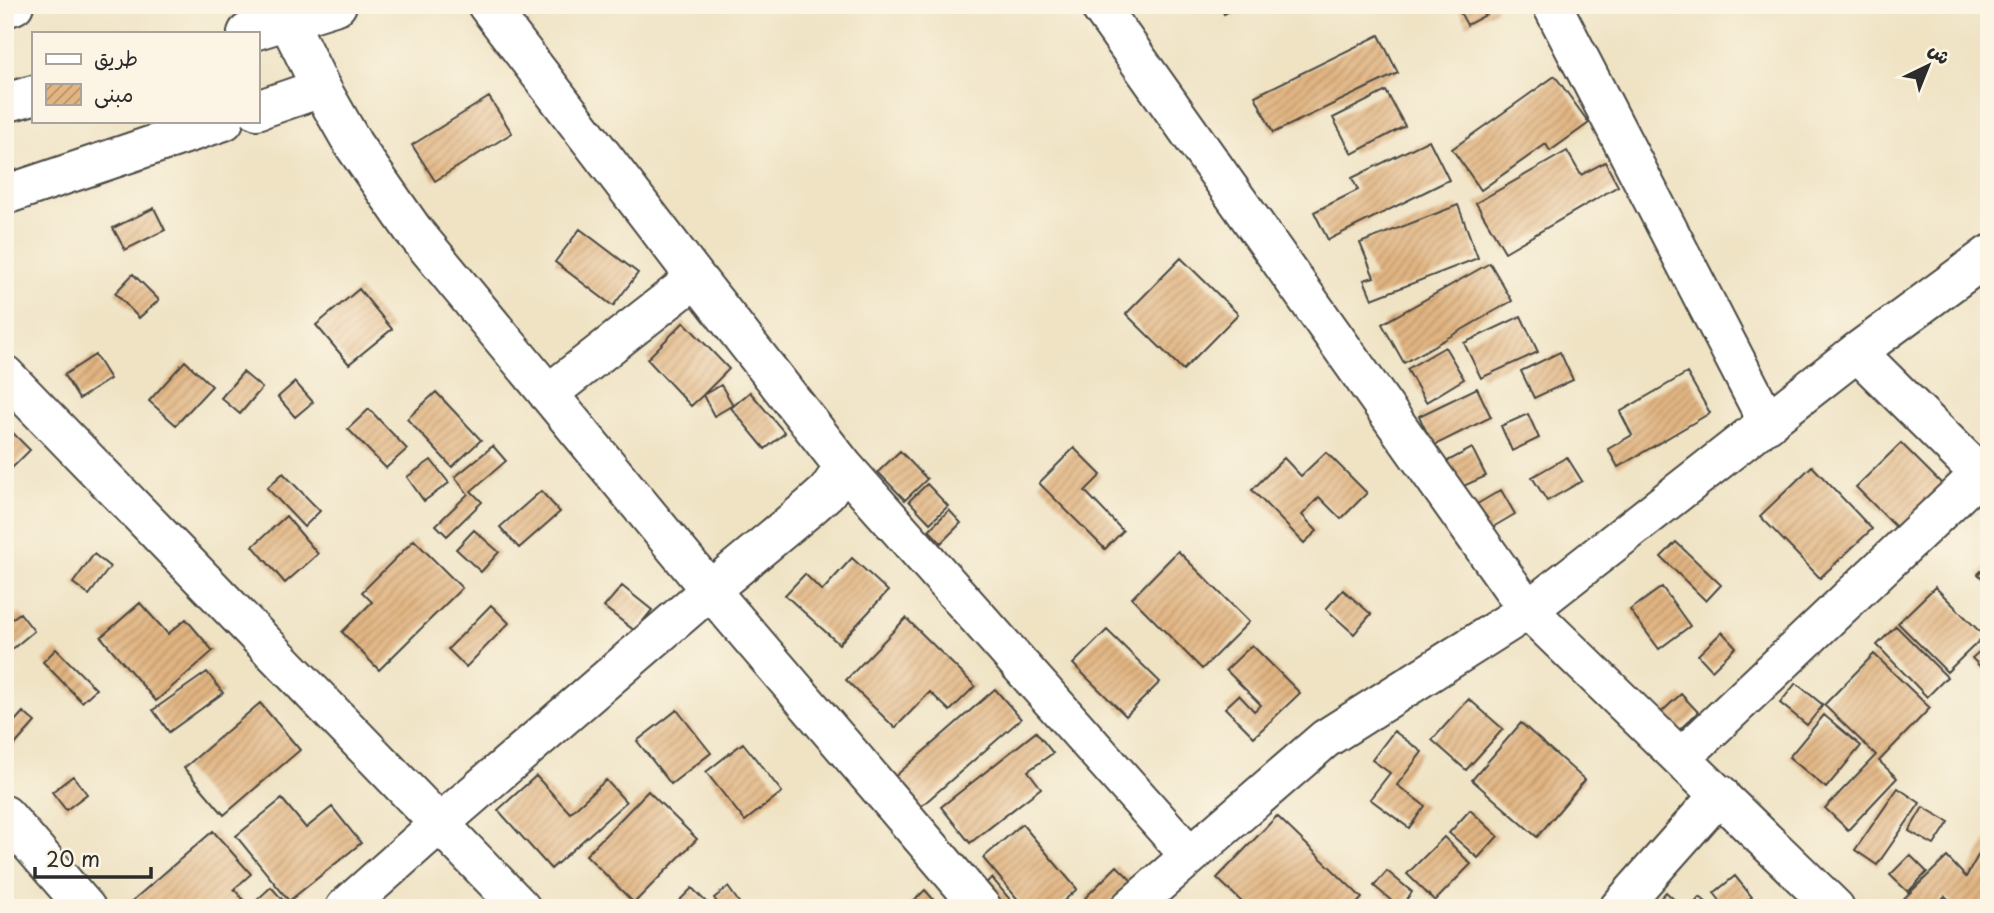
<svg xmlns="http://www.w3.org/2000/svg" width="1994" height="913" font-family="'Playpen Sans','Playpen Sans Arabic',sans-serif">
  <style>
    .building { fill: url(#building-hatch) }
    .lines { fill: none; stroke-linecap: round; stroke-linejoin: round }
    .minor-casing { stroke: #484742; stroke-width: 42 }
    .major-casing { stroke: #484742; stroke-width: 42 }
    .minor { stroke: #fff; stroke-width: 38 }
    .major { stroke: #fff; stroke-width: 38 }
  </style>
  <defs>
    <pattern id="building-hatch" width="6" height="6" patternUnits="userSpaceOnUse" patternTransform="scale(1.75)"><rect width="6" height="6" fill="#e2b582"/><path d="M-1 1l2-2M0 6l6-6M5 7l2-2" fill="none" stroke="#b7936b"/></pattern>
  </defs>
  <rect width="100%" height="100%" fill="#fcf5e5"/>
  <filter id="ink" filterUnits="userSpaceOnUse"><feTurbulence type="fractalNoise" baseFrequency=".0143" numOctaves="2"/><feDisplacementMap in="SourceGraphic" scale="14" xChannelSelector="R" yChannelSelector="G"/><feConvolveMatrix kernelMatrix="1 2 1 2 8 2 1 2 1" color-interpolation-filters="sRGB"/></filter>
  <filter id="wash" filterUnits="userSpaceOnUse"><feTurbulence type="fractalNoise" baseFrequency=".00686" numOctaves="4" result="noise"/><feDisplacementMap in="SourceGraphic" scale="28" xChannelSelector="R" yChannelSelector="G"/><feGaussianBlur stdDeviation="1.57" result="paint"/><feColorMatrix in="noise" values="0 0 0 0 0 0 0 0 0 0 0 0 0 0 0 0 0 1.4 0 .05"/><feComposite in="paint" operator="in"/></filter>
  <g filter="url(#wash)">
    <rect width="100%" height="100%" fill="#efe3c4"/>
    <g id="blocks">
      <!-- building -->
      <path class="building" d="M1220,5H1241L1224,14Z
        M1456,5H1495L1497,9L1467,25Z
        M1379,35L1398,73L1273,133L1255,96Z
        M1555,76L1589,123L1550,151L1546,144L1481,190L1452,149Z
        M1386,91L1405,126L1352,154L1333,118Z
        M489,97L512,133L435,181L412,145Z
        M1429,140L1449,180L1328,240L1314,212L1358,190L1352,178Z
        M1567,151L1581,175L1605,162L1618,186L1505,252L1476,203Z
        M1458,205L1478,258L1372,299L1364,280L1374,277L1360,243Z
        M154,208L165,230L125,250L113,228Z
        M580,229L638,273L613,306L555,262Z
        M1181,258L1238,314L1183,370L1126,314Z
        M1490,263L1512,301L1404,363L1382,324Z
        M133,274L159,300L139,318L115,293Z
        M359,289L392,329L349,364L316,325Z
        M1521,316L1538,352L1481,378L1464,343Z
        M684,322L729,369L703,395L721,385L733,405L714,416L703,395L691,406L647,359Z
        M1445,347L1464,379L1426,402L1407,369Z
        M1560,352L1573,380L1534,398L1521,371Z
        M95,355L110,379L79,399L64,375Z
        M185,361L212,386L176,425L149,401Z
        M243,372L262,388L240,414L221,398Z
        M1687,373L1710,413L1618,467L1608,449L1632,435L1620,412Z
        M295,382L313,402L295,417L278,397Z
        M1477,388L1491,417L1433,446L1419,416Z
        M436,392L481,440L452,467L407,419Z
        M750,392L785,433L765,449L731,408Z
        M369,409L407,449L386,468L348,429Z
        M1528,414L1539,438L1512,451L1501,426Z
        M5,425L30,450L5,475Z
        M1901,443L1946,488L1901,532L1856,487Z
        M493,446L506,461L471,491L482,502L447,536L436,525L468,494L455,477Z
        M1074,448L1101,475L1085,491L1123,531L1105,549L1039,483Z
        M1472,448L1486,476L1459,488L1446,462Z
        M900,451L927,479L905,500L878,472Z
        M1326,452L1367,493L1341,519L1319,497L1302,515L1317,531L1304,543L1252,490L1284,458L1301,476Z
        M1567,457L1582,481L1547,501L1532,477Z
        M431,460L449,483L424,501L407,477Z
        M1812,466L1872,529L1820,578L1760,516Z
        M283,473L320,511L304,527L267,488Z
        M927,484L948,506L930,523L909,501Z
        M1501,490L1515,514L1481,534L1467,510Z
        M541,491L560,512L519,548L500,527Z
        M949,510L961,523L941,543L929,530Z
        M286,516L318,554L285,583L253,546Z
        M474,530L499,552L481,572L456,549Z
        M414,540L462,588L379,670L342,632L372,602L362,592Z
        M1676,542L1721,585L1706,601L1661,557Z
        M1178,551L1249,622L1202,669L1132,598Z
        M94,554L110,567L89,595L73,583Z
        M852,558L888,591L839,644L785,595L805,574L822,591Z
        M1989,563V585L1978,574Z
        M622,586L652,610L635,631L604,607Z
        M1662,587L1690,626L1659,649L1630,610Z
        M1935,587L1984,636L1947,672L1898,623Z
        M1343,590L1371,614L1354,634L1326,609Z
        M140,603L168,634L186,619L213,651L156,701L101,637Z
        M491,605L509,623L466,667L448,649Z
        M20,613L34,631L10,651L5,646V624Z
        M906,618L975,686L950,711L930,692L895,728L846,680Z
        M1896,626L1947,677L1927,697L1877,645Z
        M1107,630L1160,682L1126,716L1073,664Z
        M1722,632L1736,647L1712,670L1698,655Z
        M1989,643V676L1972,658Z
        M1252,645L1300,693L1254,737L1225,708L1239,695L1254,711L1261,705L1226,670Z
        M56,649L96,689L82,702L43,662Z
        M1874,654L1930,708L1879,761L1897,778L1848,830L1825,808L1876,755L1824,705Z
        M207,672L223,693L169,732L153,710Z
        M1796,683L1823,705L1807,725L1780,703Z
        M995,689L1021,719L918,809L892,779Z
        M1681,694L1698,712L1675,734L1657,716Z
        M1469,699L1503,729L1466,770L1432,740Z
        M260,703L300,750L224,815L184,768Z
        M677,710L711,753L671,784L637,741Z
        M23,712L35,722L12,748L5,742V732Z
        M1824,715L1861,746L1826,788L1789,757Z
        M1521,723L1585,780L1537,837L1472,780Z
        M1394,731L1422,752L1397,785L1425,806L1409,828L1370,799L1390,773L1372,760Z
        M1036,732L1053,753L1028,771L1041,788L970,843L941,807Z
        M743,743L782,792L745,821L706,772Z
        M73,776L87,794L66,810L52,792Z
        M536,776L570,813L606,780L626,802L551,869L498,810Z
        M1898,788L1920,803L1877,865L1855,850Z
        M648,791L697,839L634,903L586,855Z
        M282,799L306,828L332,807L361,843L289,901L236,836Z
        M1923,807L1949,822L1934,845L1909,831Z
        M1470,810L1498,836L1478,858L1449,833Z
        M1277,816L1362,898L1353,908H1248L1217,878Z
        M1022,824L1077,889L1056,908H1025L983,858Z
        M213,831L251,874L234,889L250,908H159L152,900L144,908H124Z
        M1989,836V908H1957L1945,896L1933,908H1894L1947,857L1966,877Z
        M1444,837L1471,864L1435,901L1407,874Z
        M1910,855L1927,872L1908,892L1890,875Z
        M1117,866L1132,881L1105,908H1095L1085,898Z
        M1387,871L1412,892L1400,908L1374,886Z
        M1735,876L1752,897L1739,908H1726L1714,893Z
        M992,878L1017,908H998L981,887Z
        M271,887L290,908H266L258,899Z
        M728,887L743,908H721L714,898Z
        M692,888L712,908H672Z
        M925,890L941,908H906Z
        M1666,892L1683,908H1652Z
        M1700,897L1713,908H1690Z"/>
    </g>
  </g>
  <g filter="url(#ink)">
    <use href="#blocks" fill-opacity="0" stroke="#484742" stroke-width="2"/>
    <g class="lines">
      <!-- minor casing -->
      <g class="minor-casing">
        <path id="minor" d="M1099,5L1528,610L1835,908
          M1552,5L1768,423
          M288,21L321,88L353,144L413,230L710,590L982,908
          M257,110L321,88
          M5,195L224,121
          M1857,352L1989,483
          M5,375L521,908
          M548,394L696,278
          M844,467L1190,856
          M1681,758L1980,474
          M5,815L86,908
          M345,908L439,824L710,590L809,508L827,492L844,467L696,278L487,5
          M1130,908L1325,739L1528,610L1857,352L1989,255
          M1619,908L1720,794"/>
      </g>
      <!-- major casing -->
      <g class="major-casing">
        <path id="major" d="M5,8L14,5
          M247,33L337,5
          M5,103L33,95"/>
      </g>
      <!-- minor -->
      <use href="#minor" class="minor"/>
      <!-- major -->
      <use href="#major" class="major"/>
    </g>
  </g>
  <!-- margin -->
  <rect width="1994" height="913" fill="none" stroke="#fcf5e5" stroke-width="28"/>
  <!-- legend -->
  <rect x="32" y="32" width="228" height="91" fill="#fcf5e5" stroke="#a8a49b" stroke-width="2"/>
  <rect x="46" y="54" width="35" height="10" fill="#ffffff" stroke="#a8a49b" stroke-width="2"/>
  <text x="94" y="66" font-size="21" fill="#2b2b2b">طريق</text>
  <rect x="46" y="84" width="35" height="21" fill="url(#building-hatch)" stroke="#a8a49b" stroke-width="2"/>
  <text x="94" y="102" font-size="21" fill="#2b2b2b">مبنى</text>
  <!-- north arrow -->
  <g transform="translate(1928 66) rotate(43)" stroke="#fcf5e5" stroke-width="5" paint-order="stroke">
  <path d="M0-5L12 26L0 18L-12 26Z" fill="#2b2b2b"/>
  <text y="-10" font-size="19" font-weight="bold" text-anchor="middle" fill="#2b2b2b">ش</text>
  </g>
  <!-- scale -->
  <path d="M35 867v10h116v-10" fill="none" stroke="#2b2b2b" stroke-width="3.5"/>
  <text x="46" y="867" font-size="21" fill="#2b2b2b" stroke="#fcf5e5" stroke-width="5" paint-order="stroke">20 m</text>
</svg>
